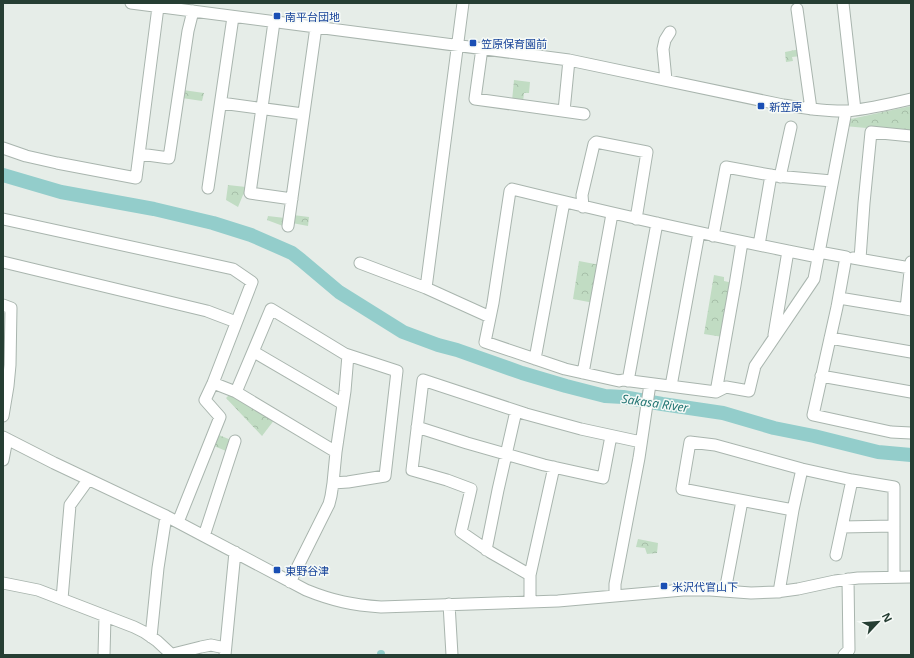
<svg xmlns="http://www.w3.org/2000/svg" width="914" height="658" font-family="'Noto Sans','Noto Sans JP',sans-serif">
  <style>
    .forest { fill: url(#forest-crowns) }
    .lines { fill: none; stroke-linecap: round; stroke-linejoin: round }
    .canal { stroke: #93cdcb; stroke-width: 8 }
    .river { stroke: #93cdcb; stroke-width: 14 }
    .minor-casing { stroke: #a9b5ae; stroke-width: 13 }
    .minor { stroke: #fff; stroke-width: 11 }
    .transit-dot { fill: #1a4fb4; stroke: #f6faf7; stroke-width: 1.5 }
    .labels { text-anchor: middle; dominant-baseline: central; stroke-width: 3; stroke-linejoin: round; paint-order: stroke }
    .transit-label { font-size: 11px; fill: #164399; stroke: #f6faf7; text-anchor: start }
    .water-label { font-size: 12px; font-style: italic; fill: #247674; stroke: #f6faf7 }
  </style>
  <defs>
    <pattern id="forest-crowns" width="20" height="18" patternUnits="userSpaceOnUse"><rect width="20" height="18" fill="#c1dcc3"/><path d="M2 6a3 3 0 1 1 6 0M12 15a3 3 0 1 1 6 0" fill="none" stroke="#a6bea8"/></pattern>
  </defs>
  <rect width="100%" height="100%" fill="#e6ede8"/>
  <!-- forest -->
  <path class="forest" d="M800,49L801,56L792,57L793,61L786,62L785,52Z
    M514,80L530,82L529,93H524L523,102L512,101Z
    M183,90L204,93L202,101L182,98Z
    M911,106V132L844,126L846,120Z
    M228,185L246,187L245,193L243,195L238,207L226,200Z
    M293,215L309,217L308,226L292,223Z
    M268,216L285,218L283,226L267,220Z
    M579,261L600,265L594,303L573,299Z
    M714,275L724,277V281L733,283L723,337L704,334Z
    M231,393L275,419L262,436L226,398Z
    M219,435L231,440L226,451L214,446Z
    M638,539L658,543L657,553L647,554L645,548L636,547Z"/>
  <g class="lines">
    <!-- canal -->
    <path class="canal" d="M381,655V654"/>
    <!-- river -->
    <path class="river" d="M3,175L61,192L154,209L213,223L251,235L292,253L301,260L339,292L403,332L438,345L457,350L522,373L566,386L605,396L623,397L662,404L723,413L774,428L814,436L878,452L911,455"/>
    <!-- minor casing -->
    <g class="minor-casing">
      <path id="minor" d="M131,3L569,60L783,105C804,108 826,112 847,111C869,109 890,104 911,99
        M843,3L855,110
        M797,9L811,109
        M274,22L250,193L292,199
        M482,48L475,99L584,114
        M666,80L663,49L665,40L670,32
        M221,103L303,114
        M564,111L569,60
        M3,148L26,156L57,163L136,178L158,7
        M140,154L169,158L188,31L193,11
        M780,177L791,127
        M208,188L233,17
        M583,207L582,195L594,144L596,142L647,152L636,219
        M3,219L233,269L252,282L213,383L205,400L220,417L178,522
        M288,226L316,27
        M713,236L726,167L776,176L832,181
        M759,245L771,175
        M819,252L846,257L837,307L813,415L891,432L911,433
        M818,257C716,237 614,214 512,189L510,191L493,303L485,342L565,369L619,381L623,380L716,392L726,387L749,391L755,366L814,279L846,111
        M853,258L910,268
        M860,259L864,203L871,132L911,136
        M3,262L207,311L236,322
        M911,262L906,309L911,310
        M360,263L426,288L490,317
        M426,288L463,3
        M839,298L906,309
        M3,305L11,308L10,365L8,386L3,416
        M774,335L788,251
        M830,338L911,352
        M254,352L343,404
        M535,359L564,202
        M583,373L612,214
        M821,376L911,392
        M628,381L657,223
        M213,383L236,392
        M671,386L699,233
        M716,392L735,285L742,242
        M417,427L467,443L544,465L603,478L611,436
        M3,437L54,463L166,516L306,590C333,601 353,605 381,607L558,601L683,590H710L751,593L776,592L798,589L835,581L858,578L911,577
        M336,452L345,391L348,355
        M3,460L7,439
        M802,469L793,510L682,489L690,442L715,445L802,469L852,480L894,487V577
        M842,527L894,526
        M204,536L235,441
        M486,550L498,490L516,411
        M836,555L852,480
        M530,575L554,467
        M290,582L329,504L331,496L333,483L348,482L385,476L397,371L345,354L271,309L236,392L336,452L333,483
        M3,583L38,590L134,627L144,632L157,641L171,654H173L201,647L211,645L225,648
        M725,591L742,501
        M779,592L793,510
        M615,596V584L639,458L650,384
        M62,599L70,505L88,480
        M530,602V575L490,552L461,532L471,489L447,480L412,470L423,380L526,414L581,429L641,442
        M449,604L452,655
        M151,637L158,568L166,516
        M104,655L105,616
        M225,655L235,552
        M844,655L849,650L848,579"/>
    </g>
    <!-- minor -->
    <use href="#minor" class="minor"/>
  </g>
  <!-- markers -->
  <g class="transit-dot">
    <rect x="273" y="12" width="8" height="8" rx="2"/>
    <rect x="469" y="39" width="8" height="8" rx="2"/>
    <rect x="757" y="102" width="8" height="8" rx="2"/>
    <rect x="273" y="566" width="8" height="8" rx="2"/>
    <rect x="660" y="582" width="8" height="8" rx="2"/>
  </g>
  <g class="labels">
    <!-- transit labels -->
    <g class="transit-label">
      <text x="285" y="16">南平台団地</text>
      <text x="481" y="43">笠原保育園前</text>
      <text x="769" y="106">新笠原</text>
      <text x="285" y="570">東野谷津</text>
      <text x="672" y="586">米沢代官山下</text>
    </g>
    <!-- water labels -->
    <g class="water-label">
      <text transform="translate(655 403) rotate(8)">Sakasa River</text>
    </g>
  </g>
  <!-- border -->
  <rect width="914" height="658" fill="none" stroke="#263e33" stroke-width="8"/>
  <!-- north arrow -->
  <g transform="translate(878 622) rotate(64)" stroke="#f6faf7" stroke-width="3" paint-order="stroke">
  <path d="M0-3L7 15L0 10L-7 15Z" fill="#263e33"/>
  <text y="-6" font-size="11" font-weight="bold" text-anchor="middle" fill="#263e33">N</text>
  </g>
</svg>
